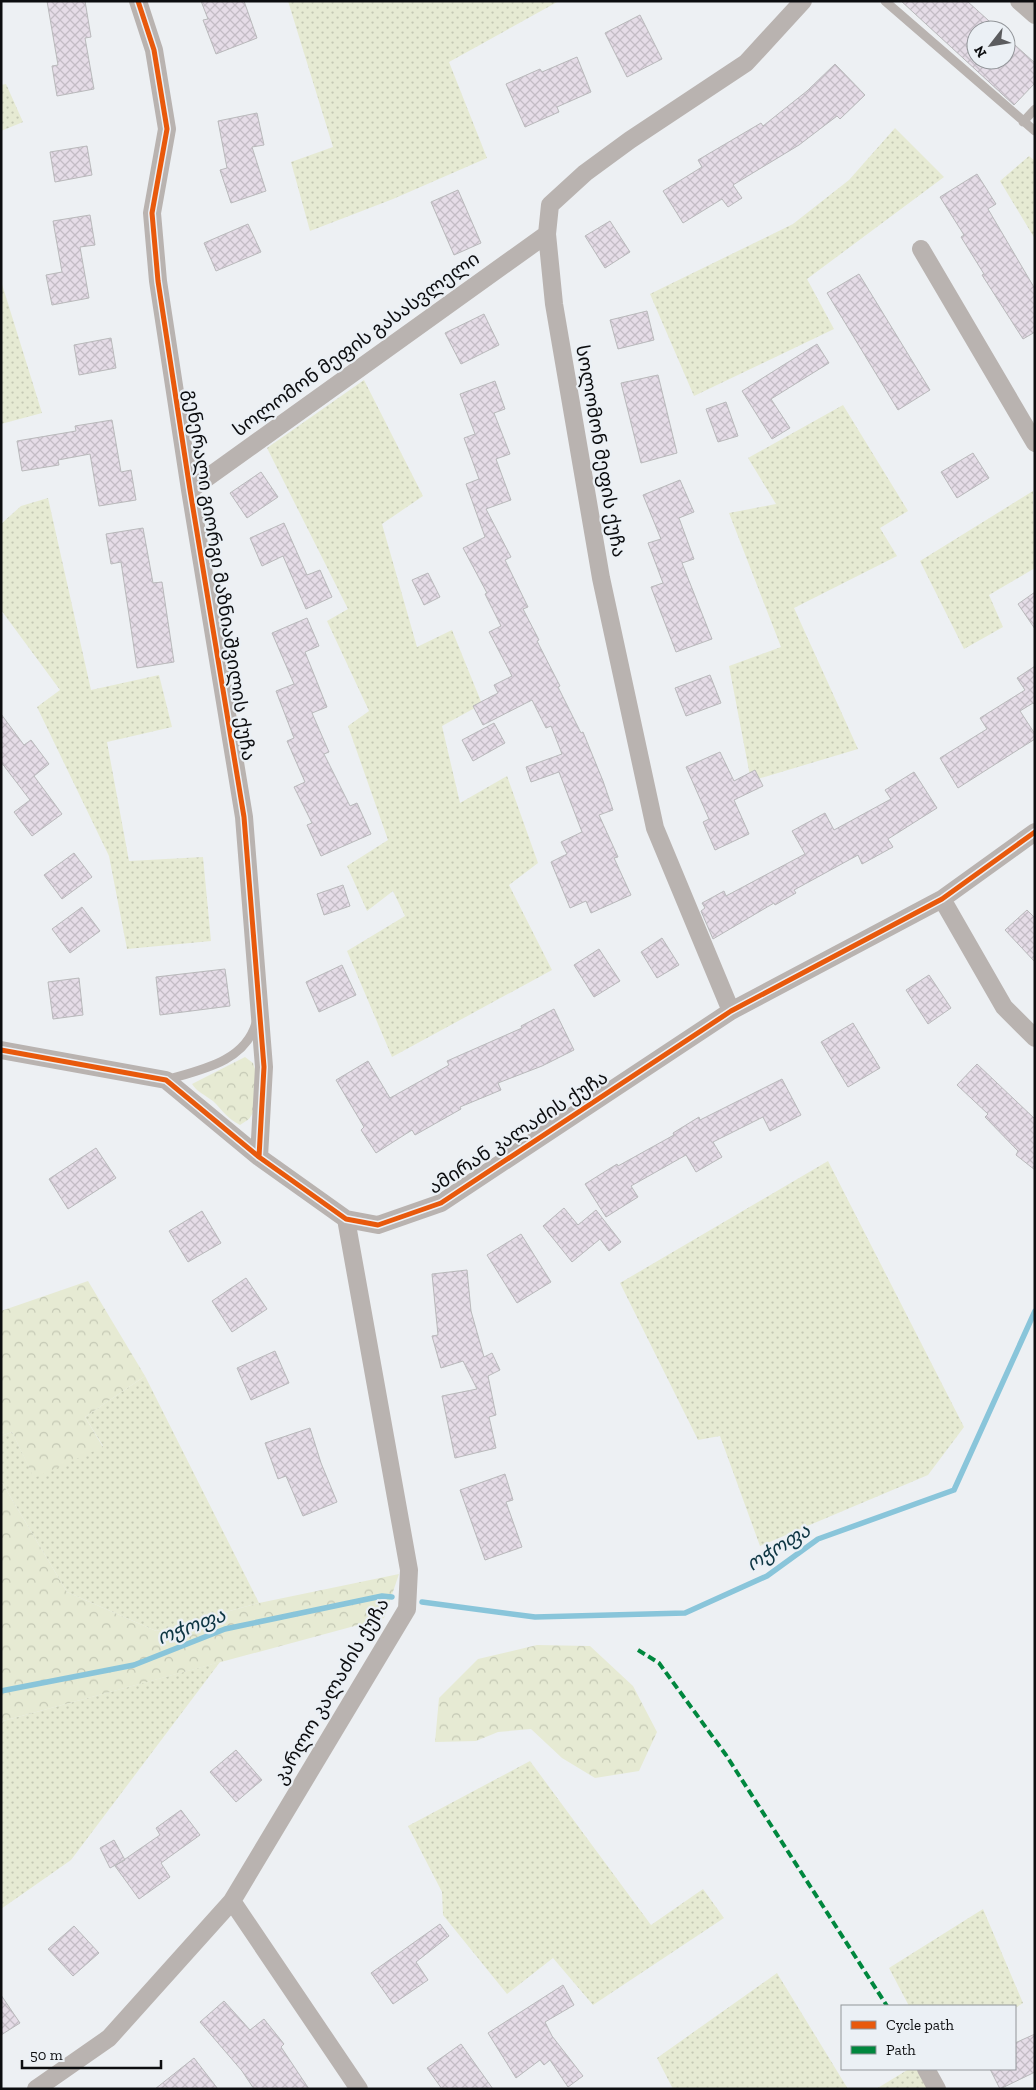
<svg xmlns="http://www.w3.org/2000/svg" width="1036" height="2090" font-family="'Zilla Slab','Noto Sans Georgian',serif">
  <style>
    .green { fill: url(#green-dots) }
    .forest { fill: url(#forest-crowns) }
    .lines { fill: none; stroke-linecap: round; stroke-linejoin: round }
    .stream { stroke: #89c5da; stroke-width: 5.5 }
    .building { fill: url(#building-cross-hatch); stroke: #b9b9bb }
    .lane { stroke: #b9b3b0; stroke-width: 9 }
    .street { stroke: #b9b3b0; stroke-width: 18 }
    .quiet { stroke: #00873e; stroke-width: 4; stroke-dasharray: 8 4; stroke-linecap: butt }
    .cycleway-casing { stroke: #ebf0f5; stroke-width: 8 }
    .cycleway { stroke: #e8590c; stroke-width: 5 }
    .labels { text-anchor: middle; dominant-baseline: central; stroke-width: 4.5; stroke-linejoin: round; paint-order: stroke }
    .street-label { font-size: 19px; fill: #0c0d0f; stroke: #ebf0f5 }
    .water-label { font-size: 20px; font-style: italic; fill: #0d3542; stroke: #ebf0f5 }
  </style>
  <defs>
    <pattern id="green-dots" width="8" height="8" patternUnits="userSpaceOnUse" patternTransform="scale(1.25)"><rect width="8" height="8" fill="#e6ead3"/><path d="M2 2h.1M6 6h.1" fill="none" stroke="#c4c8b4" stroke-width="1.8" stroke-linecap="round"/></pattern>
    <pattern id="forest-crowns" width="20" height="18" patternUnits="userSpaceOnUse" patternTransform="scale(1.25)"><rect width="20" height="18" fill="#e6ead3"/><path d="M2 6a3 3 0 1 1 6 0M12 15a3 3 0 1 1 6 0" fill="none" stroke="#c4c8b4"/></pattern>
    <pattern id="building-cross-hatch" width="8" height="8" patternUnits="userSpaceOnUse" patternTransform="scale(1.25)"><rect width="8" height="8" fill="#e5dce7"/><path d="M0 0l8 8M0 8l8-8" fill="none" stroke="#c3bcc5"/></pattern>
  </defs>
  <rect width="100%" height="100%" fill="#edf0f3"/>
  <!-- green -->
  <path class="green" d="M288,1H559L449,62L487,158L393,199L310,231L291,162L333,147Z
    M6,84L23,122L1,131V85Z
    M895,128L944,177L807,279L834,329L694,396L650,294L793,224L849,180Z
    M1029,156L1035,161V239L1000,181Z
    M1,281L42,413L1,424Z
    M364,380L423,496L382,524L417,647L452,630L482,704L442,726L460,803L507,776L538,863L509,885L552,970L392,1057L347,951L405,916L393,891L367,911L347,866L388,840L348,726L369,711L327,621L348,609L267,448Z
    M843,405L908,511L880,528L897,556L794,608L858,749L751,781L729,666L781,647L729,513L776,504L748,458Z
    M1033,491L1035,568L989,595L1003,627L964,649L920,561Z
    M48,498L91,690L159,675L172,727L107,742L129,861L203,857L211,941L127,949L109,856L37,707L60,690L1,610V524L21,506Z
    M828,1161L964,1427L928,1475L760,1546L720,1436L698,1440L620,1283Z
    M145,1376L259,1603L156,1631L67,1592L1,1481V1436L12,1432L34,1477L103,1446L85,1417Z
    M220,1662L71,1860L1,1909V1725L3,1721Z
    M530,1761L651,1925L703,1889L724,1918L593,2005L553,1958L507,1994L443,1915L442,1892L408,1826Z
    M983,1909L1023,2003L1015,2008V2006H909L889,1968Z
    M777,1973L848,2089H673L657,2058Z
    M909,2069H918L929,2089H876Z"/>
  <!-- forest -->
  <path class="forest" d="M245,1057L253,1063L256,1072L255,1110L249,1119L240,1125C228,1119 222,1110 213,1101C205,1095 197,1092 192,1084Z
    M88,1281L145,1376L85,1417L103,1447L34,1478L12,1432L1,1436V1311Z
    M1,1481L67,1592L156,1631L259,1603L399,1574L384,1618L3,1721L1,1725Z
    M537,1645L590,1646L633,1686L657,1732L639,1771L595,1778L562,1758L531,1729L498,1732L476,1741L435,1742L439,1698L478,1659Z"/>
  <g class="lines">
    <!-- stream -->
    <path class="stream" d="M422,1602L535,1617L685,1613L767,1576L818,1539L954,1490L1035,1311
      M1,1691L134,1665L225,1629L382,1596L392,1597"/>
  </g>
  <!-- building -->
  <path class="building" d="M47,1H85L91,37L85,38L94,89L57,96L52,66L58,65Z
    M201,1H244L257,38L216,54L203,20L208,19Z
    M901,1H967L999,30H976V60H1006V37L1035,63V83L1014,105Z
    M640,15L662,59L627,77L605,33Z
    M577,57L591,92L557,107L559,112L525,127L506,84L540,69L542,72Z
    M835,64L865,95L840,119L837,116L799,145L733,185L742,198L728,207L722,199L683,223L663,191L702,167L698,160L761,123L763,126L807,91Z
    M257,113L264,145L252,147L266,191L231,203L220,170L227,168L218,121Z
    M87,146L92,175L55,182L50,152Z
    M977,174L996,204L988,209L1035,289V332L1023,339L982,275L984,274L961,237L964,235L940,197Z
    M458,190L481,243L454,255L431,202Z
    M90,215L95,245L80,247L89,298L52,305L46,275L62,272L53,221Z
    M610,221L630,252L605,268L585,236Z
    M248,224L261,252L216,271L204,243Z
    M859,274L930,390L898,410L827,293Z
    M647,311L654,340L618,349L610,320Z
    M484,314L499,345L461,364L445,333Z
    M111,338L116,368L79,375L74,345Z
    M817,344L829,363L771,399L790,428L772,439L742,391Z
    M658,375L677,453L641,463L621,383Z
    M495,381L505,409L494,413L510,454L496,459L511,500L486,509L511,557L505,560L528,607L523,609L539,640L537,641L560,686L558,687L581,733L583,732L603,781L613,810L599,815L618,857L614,858L631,895L591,913L586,901L570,908L551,862L567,854L561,842L582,832L559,772L531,782L526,767L562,754L551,726L546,728L532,700L483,725L473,706L498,693L494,685L512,676L489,632L501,626L485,594L487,593L463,548L485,537L466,484L479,479L464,438L475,434L460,394Z
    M726,402L738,436L718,442L706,409Z
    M112,420L121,472L131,470L136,500L99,506L90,454L58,460L59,465L22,471L17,441L76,431L75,426Z
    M973,453L989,478L957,498L941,472Z
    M261,472L278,497L247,518L230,493Z
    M680,480L694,512L679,518L694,559L682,563L712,639L676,652L651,587L663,583L648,543L661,539L643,495Z
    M284,523L307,575L320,570L332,597L306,609L283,556L262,566L250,538Z
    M143,528L153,583L162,582L174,662L137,668L121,562L111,564L106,534Z
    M428,573L440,597L424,605L412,580Z
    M1035,592V629L1018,604Z
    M307,618L319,646L305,652L327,707L312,713L329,752L324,754L350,806L357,803L371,834L321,856L307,825L312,823L294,787L305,782L287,741L294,738L276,691L294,684L272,633Z
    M1035,666V705L1033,703L1020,711L1035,734V739L958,788L940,758L987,729L980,718L1025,690L1017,678Z
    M710,675L721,703L686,716L675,688Z
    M1,714L24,745L31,740L49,764L34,776L62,814L32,836L14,812L30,800L1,762Z
    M494,723L505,743L473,761L462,740Z
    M720,752L734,781L755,770L763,786L734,800L749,834L715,850L703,822L709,819L686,767Z
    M914,772L937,808L888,839L893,847L862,864L858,855L794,890L796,893L775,905L774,903L713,939L701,911L705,908L702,903L724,891L726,896L805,854L792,831L825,813L834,830L891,799L885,790Z
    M74,853L92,877L62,899L44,875Z
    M343,885L350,906L324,915L317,894Z
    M82,907L100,931L70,953L52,929Z
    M1027,910L1035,918V962L1005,930Z
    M662,938L679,965L657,978L641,952Z
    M599,949L620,981L594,997L574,965Z
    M342,965L356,995L319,1012L306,982Z
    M225,969L230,1006L160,1015L156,977Z
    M929,975L951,1008L928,1024L906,990Z
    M79,978L83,1015L53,1019L48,982Z
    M554,1009L574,1050L542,1066L498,1083L501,1090L460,1107L461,1109L415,1135L412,1130L376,1153L361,1130L364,1127L336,1080L368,1061L390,1098L449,1065L447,1061L522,1028L521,1026Z
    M853,1023L880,1068L848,1087L821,1042Z
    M977,1064L1035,1119V1170L1016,1155L1018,1151L985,1117L988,1114L957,1085Z
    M782,1079L801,1115L770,1131L763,1117L713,1142L722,1157L696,1172L686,1155L631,1186L638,1197L606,1217L585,1184L617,1164L618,1166L674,1135L673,1133L699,1117L700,1120Z
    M96,1148L116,1178L68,1209L49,1179Z
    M564,1208L578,1225L596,1210L621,1242L609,1251L600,1239L572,1262L543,1226Z
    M202,1211L221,1243L188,1262L169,1231Z
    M521,1234L551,1282L517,1303L487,1255Z
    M467,1270L471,1311L484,1357L492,1353L500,1370L488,1376L496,1415L489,1417L496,1448L455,1458L442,1396L477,1389L463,1361L441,1368L432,1336L438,1335L432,1274Z
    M246,1278L267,1309L232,1332L212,1301Z
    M275,1351L289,1383L251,1400L237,1368Z
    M310,1428L321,1463L337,1502L303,1516L286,1476L278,1479L265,1443Z
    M505,1474L513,1500L506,1502L522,1547L485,1560L460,1490Z
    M236,1750L262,1780L236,1802L210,1772Z
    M181,1810L200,1835L161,1863L170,1877L139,1899L115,1866L160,1835L156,1828Z
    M114,1840L125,1860L110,1868L100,1848Z
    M440,1924L449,1936L416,1962L428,1980L393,2004L371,1973Z
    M74,1926L99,1953L73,1976L48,1949Z
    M563,1985L574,2005L545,2022L552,2036L583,2076L568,2087L550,2060L544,2065L540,2060L516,2078L488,2033Z
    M1,1995L20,2023L1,2035Z
    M224,2001L250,2030L264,2019L284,2044L281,2047L309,2089H254L242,2071L200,2022Z
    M1035,2034V2072L1000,2089L990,2069H1015V2043Z
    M461,2044L493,2089H442L427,2068Z
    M194,2058L218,2089H155Z"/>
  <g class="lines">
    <!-- lane -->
    <path class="lane" d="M885,1L1035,131
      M1023,122L1035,109
      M166,1080C200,1070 245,1062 256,1023"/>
    <!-- street -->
    <path class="street" d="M138,1L154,50L167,129L152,213L158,281L190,490L244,817L264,1067L259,1157
      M1019,1L1035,15
      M921,249L1035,443
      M190,490L547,234
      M942,899L1004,1007L1035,1038
      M731,1011L655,828L601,578L554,304L547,234L550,205L585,173L630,140L746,63L803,1
      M1,1050L166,1080L259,1157L346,1219L378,1225L441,1203L731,1011L942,899L1035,832
      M232,1901L359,2089
      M926,2069L937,2089
      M36,2089L109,2038L232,1901L407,1609L409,1570L346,1219"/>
    <!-- quiet -->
    <path class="quiet" d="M638,1650L659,1663L726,1755L887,2006"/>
    <!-- cycleway casing -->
    <g class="cycleway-casing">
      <path id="cycleway" d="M138,1L154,50L167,129L152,213L158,281L190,490L244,817L264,1067L259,1157
        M1,1050L166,1080L259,1157L346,1219L378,1225L441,1203L731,1011L942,899L1035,832"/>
    </g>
    <!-- cycleway -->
    <use href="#cycleway" class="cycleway"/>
  </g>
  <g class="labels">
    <!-- street labels -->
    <g class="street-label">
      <text transform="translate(356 344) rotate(-36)">სოლომონ მეფის გასასვლელი</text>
      <text transform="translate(601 451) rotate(80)">სოლომონ მეფის ქუჩა</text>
      <text transform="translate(220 575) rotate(81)">გენერალი გიორგი მაზნიაშვილის ქუჩა</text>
      <text transform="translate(518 1132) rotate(-33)">ამირან კალაძის ქუჩა</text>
      <text transform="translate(331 1691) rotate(-60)">კარლო კალაძის ქუჩა</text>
    </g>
    <!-- water labels -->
    <g class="water-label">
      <text transform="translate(778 1547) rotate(-32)">ოჭოფა</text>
      <text transform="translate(191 1626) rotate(-20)">ოჭოფა</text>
    </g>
  </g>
  <!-- border -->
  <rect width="1036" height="2090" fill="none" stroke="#0c0d0f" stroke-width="5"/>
  <!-- legend -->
  <rect x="841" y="2005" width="175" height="65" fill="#ebf0f5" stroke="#929599"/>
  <rect x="851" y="2021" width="25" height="8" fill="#e8590c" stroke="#929599"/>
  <text x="886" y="2030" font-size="15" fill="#0c0d0f">Cycle path</text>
  <rect x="851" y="2046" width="25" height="8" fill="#00873e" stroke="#929599"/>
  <text x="886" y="2055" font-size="15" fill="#0c0d0f">Path</text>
  <!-- north arrow -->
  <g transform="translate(991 45) rotate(239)"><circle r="24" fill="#ebf0f5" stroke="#929599"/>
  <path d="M0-4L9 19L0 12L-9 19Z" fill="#5b5c5f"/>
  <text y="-8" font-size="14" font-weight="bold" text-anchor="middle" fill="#0c0d0f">N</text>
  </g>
  <!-- scale -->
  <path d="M22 2060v8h139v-8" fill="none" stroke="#0c0d0f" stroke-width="2.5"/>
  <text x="30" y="2060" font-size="15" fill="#0c0d0f" stroke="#ebf0f5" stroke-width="4" paint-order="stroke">50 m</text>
</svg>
